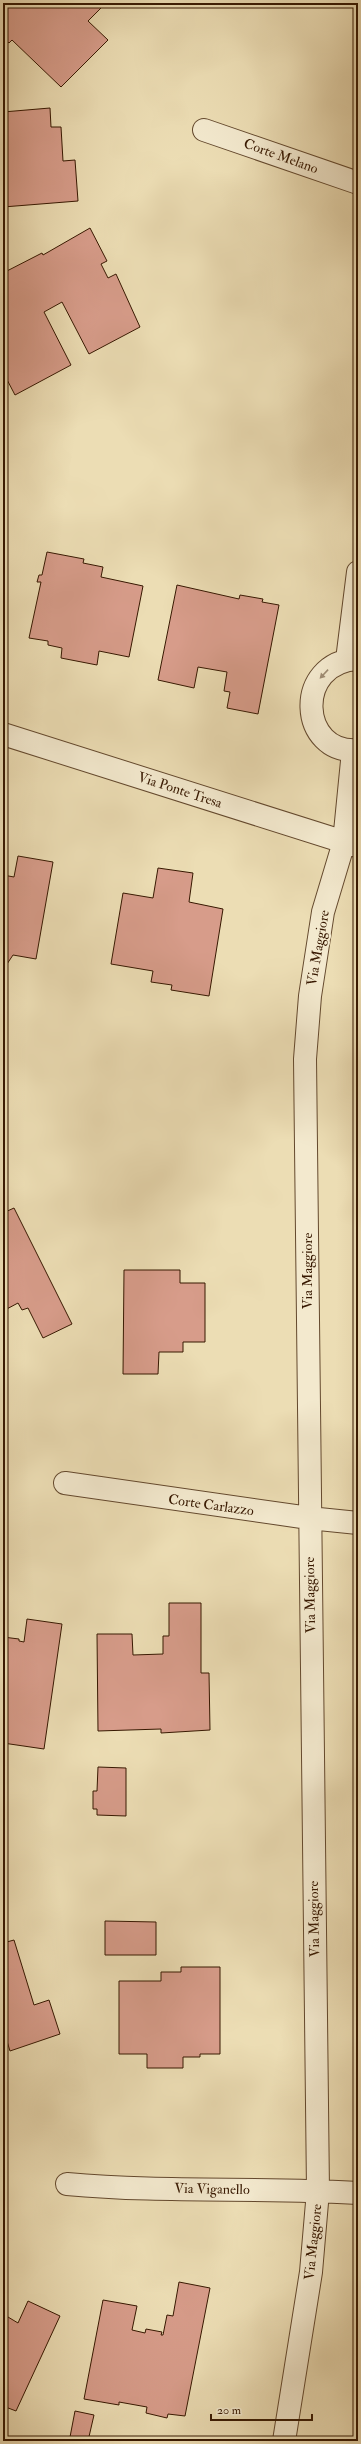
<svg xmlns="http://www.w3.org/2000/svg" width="361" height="2444" font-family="'IM FELL Double Pica',serif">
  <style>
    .building { fill: #d79c8a; stroke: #371801 }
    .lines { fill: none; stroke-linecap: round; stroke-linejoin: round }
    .minor-casing { stroke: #64492e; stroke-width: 24 }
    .minor { stroke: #f3e9ce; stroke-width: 22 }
    .oneway { fill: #9e8b72 }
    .labels { text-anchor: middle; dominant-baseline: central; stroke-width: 4; stroke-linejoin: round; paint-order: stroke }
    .street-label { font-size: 14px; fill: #371801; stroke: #f3e9ce }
  </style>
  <rect width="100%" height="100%" fill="#ecddb4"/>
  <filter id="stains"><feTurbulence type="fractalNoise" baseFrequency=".005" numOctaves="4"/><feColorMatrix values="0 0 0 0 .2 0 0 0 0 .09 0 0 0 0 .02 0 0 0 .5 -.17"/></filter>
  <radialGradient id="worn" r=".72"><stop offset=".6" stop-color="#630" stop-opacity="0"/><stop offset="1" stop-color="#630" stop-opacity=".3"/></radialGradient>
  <!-- building -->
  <path class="building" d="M3,3H106L88,21L108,40L61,87L12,40L9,43L3,38Z
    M50,108L51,127H61L63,161L75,160L78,201L3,207V112Z
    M90,228L107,261L101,264L108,278L116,274L140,327L89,354L62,302L44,312L71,365L15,395L3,372V273L42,253L43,255Z
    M47,552L84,559L83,563L103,567L101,577L143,586L129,657L99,651L97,665L61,658L62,648L48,645V641L29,638L41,582H37L39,575H42Z
    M177,585L239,599L240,595L263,599L262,602L279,605L258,714L227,708L230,692L224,691L227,672L198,667L194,688L158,680Z
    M18,856L53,862L36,959L13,955L3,970V875L14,877Z
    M158,868L193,873L189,902L223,909L209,996L171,990L172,985L151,982L153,971L111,964L123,893L153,898Z
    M14,1208L72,1324L43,1338L28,1308L22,1310L18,1303L3,1311V1213Z
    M124,1270H180V1283H205V1342H183V1352H159L158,1374H123Z
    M169,1603H201V1673H209L210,1730L161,1733V1729L98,1731L97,1634H132L133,1655L163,1654V1636H169Z
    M27,1619L62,1624L44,1749L3,1743V1637L19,1639V1641L24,1642Z
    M98,1767L126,1768V1816L97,1815V1809H93V1791H97Z
    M105,1921L156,1922V1955H105Z
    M14,1940L34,2005L49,2000L60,2034L10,2051L3,2028V1943Z
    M181,1967H220V2054H200V2057H183V2068H147V2054H119V1981H161V1972H181Z
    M179,2282L210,2288L185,2416L168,2414L167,2418L146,2413L147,2407L119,2402V2405L84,2399L103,2300L137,2306L132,2330L145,2333L146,2329L162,2332L161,2335H163L167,2315L173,2316Z
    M28,2301L60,2316L16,2411L3,2406V2314L18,2323Z
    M75,2411L94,2415L88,2441L70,2437Z"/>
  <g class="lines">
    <!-- minor casing -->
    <g class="minor-casing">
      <path id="minor" d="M204,130L358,183
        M358,659C293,662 299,755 358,750
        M347,660L358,572
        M3,734L357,846
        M65,1483L309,1518L358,1523
        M67,2184C164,2193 261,2187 358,2193
        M284,2441L311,2272L318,2191L305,1059L310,996L323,912L344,842L353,751"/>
    </g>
    <!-- minor -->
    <use href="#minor" class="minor"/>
  </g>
  <!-- one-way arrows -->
  <defs><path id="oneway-solid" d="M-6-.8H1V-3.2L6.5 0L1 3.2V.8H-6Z"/></defs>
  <use class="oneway" href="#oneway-solid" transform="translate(324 674) rotate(133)"/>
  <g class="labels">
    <!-- street labels -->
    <g class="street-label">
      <text transform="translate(281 156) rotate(20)">Corte Melano</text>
      <text transform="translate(180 790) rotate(18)">Via Ponte Tresa</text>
      <text transform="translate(318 948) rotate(-80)">Via Maggiore</text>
      <text transform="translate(307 1271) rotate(-90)">Via Maggiore</text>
      <text transform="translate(211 1505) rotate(8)">Corte Carlazzo</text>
      <text transform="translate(310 1595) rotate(-91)">Via Maggiore</text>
      <text transform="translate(314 1919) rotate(-91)">Via Maggiore</text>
      <text transform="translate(212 2189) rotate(1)">Via Viganello</text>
      <text transform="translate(313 2242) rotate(-84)">Via Maggiore</text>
    </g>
  </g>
  <!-- margin -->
  <rect width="361" height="2444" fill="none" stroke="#ecddb4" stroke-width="16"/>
  <rect x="4" y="4" width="353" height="2436" fill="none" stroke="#371801" stroke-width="2"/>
  <rect x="8" y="8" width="345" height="2428" fill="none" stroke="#371801"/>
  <!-- scale -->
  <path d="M211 2414v6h101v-6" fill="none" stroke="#371801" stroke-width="2"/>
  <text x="217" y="2414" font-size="12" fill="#371801" stroke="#f3e9ce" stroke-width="3" paint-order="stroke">20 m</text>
  <rect width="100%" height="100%" filter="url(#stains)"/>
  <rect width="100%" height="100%" fill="url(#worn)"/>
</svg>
